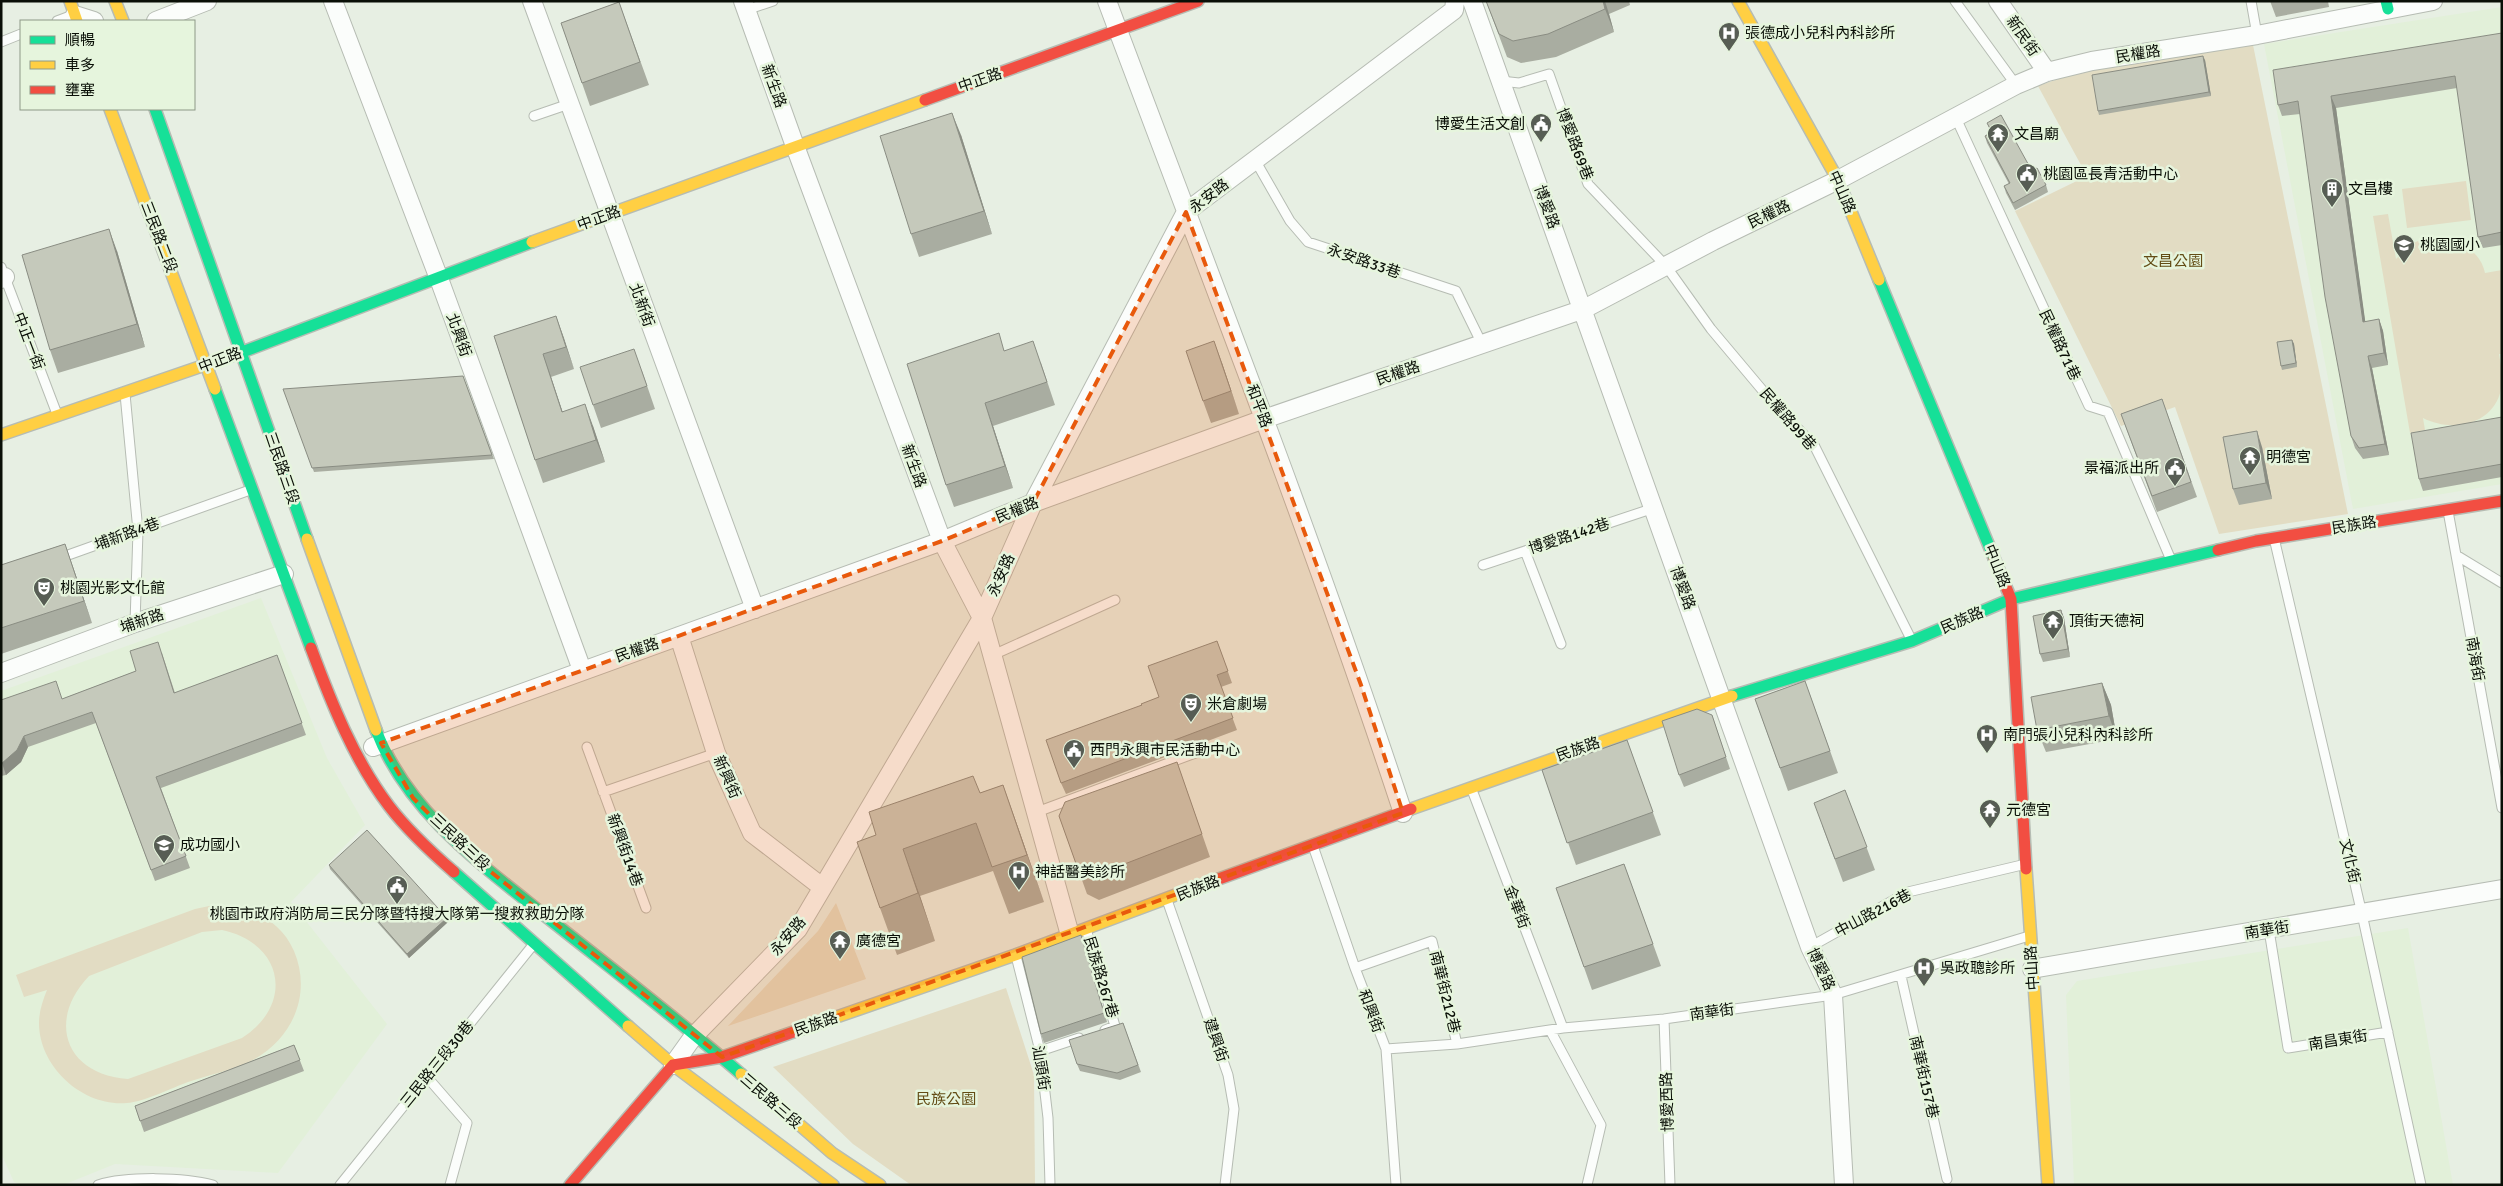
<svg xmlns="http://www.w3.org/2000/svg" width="2503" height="1186" font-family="Signika,'Noto Sans TC',sans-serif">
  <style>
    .built { fill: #e2f0d9 }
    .green { fill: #e2dcc3; fill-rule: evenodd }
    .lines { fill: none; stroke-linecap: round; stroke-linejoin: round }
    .lane-casing { stroke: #b6bcb3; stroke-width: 11 }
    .street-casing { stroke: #b6bcb3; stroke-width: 20 }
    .fast-casing { stroke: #b6bcb3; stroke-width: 14 }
    .slow-casing { stroke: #b6bcb3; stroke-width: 14 }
    .jam-casing { stroke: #b6bcb3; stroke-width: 14 }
    .lane { stroke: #fbfdfb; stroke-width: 9 }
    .street { stroke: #fbfdfb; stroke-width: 18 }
    .fast { stroke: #16e098; stroke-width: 11 }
    .slow { stroke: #ffcf43; stroke-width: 11 }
    .jam { stroke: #f24e42; stroke-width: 11 }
    .wall { fill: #a9ada1 }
    .shaded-wall { fill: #8a8d83 }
    .building { fill: #c5c9bb; stroke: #8a8d83 }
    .marked { fill: #e8590c; fill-opacity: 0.2; stroke: #e8590c; stroke-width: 4; stroke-dasharray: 10 6; stroke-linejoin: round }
    .labels { text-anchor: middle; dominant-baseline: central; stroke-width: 5; stroke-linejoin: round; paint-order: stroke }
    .poi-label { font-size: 15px; fill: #0a0f07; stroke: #e6f5dd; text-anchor: start }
    .street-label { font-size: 15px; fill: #0a0f07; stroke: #e6f5dd }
    .park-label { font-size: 15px; fill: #634c15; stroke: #e6f5dd }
  </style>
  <rect width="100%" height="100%" fill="#e7efe3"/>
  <!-- built -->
  <path class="built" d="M2502,7V484L2353,509L2264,44Z
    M261,598L327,758L365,825L291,902L387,1024L278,1173L115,1164L63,1185H22L14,1182L1,1153V691Z
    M2408,928L2453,1185H2074L2066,995L2077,981Z"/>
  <!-- green -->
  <path class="green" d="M2253,45L2348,514L2219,534L2175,407L2121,426L2015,211L2087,176L2038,86L2078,72Z
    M2466,181L2471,220L2407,228L2402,189Z
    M2388,214L2396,259C2404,251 2410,244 2420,240C2445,231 2480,246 2485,273L2502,270V354H2499C2501,365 2503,378 2501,389C2494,425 2452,433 2423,418L2425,430L2410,433L2373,216Z
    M836,903L866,979L728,1026L818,931Z
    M214,905C247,906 279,917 294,951C312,994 293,1038 253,1060C233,1070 209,1075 188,1082C172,1088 143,1102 127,1103C83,1107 39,1067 39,1023C39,1011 43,1000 47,990L24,997L16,975L195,909ZM222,930C283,943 295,1004 242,1038L128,1079C66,1075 46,1021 89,976L202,932Z
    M1006,988L1034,1075L1035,1185H911L853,1144L773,1067Z"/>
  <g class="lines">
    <!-- lane casing -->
    <g class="lane-casing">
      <path id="lane" d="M1955,1L2016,85
        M2251,1L2257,35
        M746,10L773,1
        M57,21L73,15
        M1,42L21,34
        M1501,81L1519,83L1549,74L1588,184L1666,266L1711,329L1774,404L1814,445L1912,641
        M534,116L569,104
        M1955,116L2089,406L2108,412L2171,560
        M1255,160L1290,221L1308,242L1456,291L1482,344
        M1,267L57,414
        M125,394L138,531L135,623
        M2448,511L2502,808
        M2274,538L2362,914L2421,1185
        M1525,551L1561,644
        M2456,555L2502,583
        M57,559L250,490
        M1483,565L1654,508
        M993,655L1115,600
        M587,747L646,908
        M1472,790L1563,1028
        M603,792L716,753
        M1037,812L1206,749
        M1313,846L1355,968L1386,1049L1396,1185
        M1167,900L1228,1075L1234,1109L1225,1185
        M1086,929L1115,1026L1105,1030
        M2269,930L2288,1048L2388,1032
        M1810,947L1908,892L2026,864
        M1016,956L1040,1051L1048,1118L1050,1185
        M1355,968L1432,941L1457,1044
        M1901,976L1947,1179
        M1664,1019L1670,1185
        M1550,1030L1601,1125L1587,1185
        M1386,1049L1457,1044L1563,1028L1664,1019L1833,995L2029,936
        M1040,1051L1079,1038
        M427,1077L467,1123L450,1185
        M98,1185C127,1176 184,1177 213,1185
        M340,1185L533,945"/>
    </g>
    <!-- street casing -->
    <g class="street-casing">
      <path id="street" d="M333,1L438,276L582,670
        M532,1L755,609
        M743,1L795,146L942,541L982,618L1070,935
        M1107,1C1208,271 1313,539 1403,813
        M1472,1L1810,947L1833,995L1844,1185
        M1998,1L2047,72
        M75,15L94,21
        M156,21L207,1
        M1,279L5,277
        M679,636L716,753L752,833L822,887
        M1,673L135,623L284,574
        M373,747L942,541L1033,503L1264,419L1584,309L1713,241L1838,180L2016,85L2047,72L2092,61L2257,35L2433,1
        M2032,969L2502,889
        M673,1065L693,1037L798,929L982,618L1033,503L1186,212L1454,10L1455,1"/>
    </g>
    <!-- fast casing -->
    <g class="fast-casing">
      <path id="fast" d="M2386,1L2388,9
        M155,109L307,539
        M1879,280L1994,558
        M237,354L532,242
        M215,389L311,648
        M1732,696L1912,641L2011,599L2218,550
        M376,730C408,814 485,867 553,922C616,972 680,1021 741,1074
        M454,872L628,1026"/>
    </g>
    <!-- slow casing -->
    <g class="slow-casing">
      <path id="slow" d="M70,1L77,21
        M115,1L123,21
        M1738,1L1838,180L1879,280
        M110,109L215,389
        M532,242L925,100
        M1,435L237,354
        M307,539L376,730
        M1411,809L1732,696
        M2026,869L2048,1185
        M822,1022L1015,955L1205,884
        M628,1026L673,1065L833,1185
        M741,1074L832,1153L880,1185"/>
    </g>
    <!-- jam casing -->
    <g class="jam-casing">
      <path id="jam" d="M925,100L1198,1
        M2218,550L2256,541L2502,501
        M1994,558L2011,599L2026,869
        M311,648C331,702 354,760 389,806C408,831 431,852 454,872
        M1205,884L1411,809
        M570,1185L673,1065L722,1057L822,1022"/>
    </g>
    <!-- lane -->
    <use href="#lane" class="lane"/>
    <!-- street -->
    <use href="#street" class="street"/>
    <!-- fast -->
    <use href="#fast" class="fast"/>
    <!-- slow -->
    <use href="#slow" class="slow"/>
    <!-- jam -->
    <use href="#jam" class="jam"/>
  </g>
  <!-- wall -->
  <path class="wall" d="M1486,1H1629L1630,5L1609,14L1614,32L1556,57L1521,63L1507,57Z
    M2270,1H2328L2329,7L2276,17Z
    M619,2L649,85L590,106L561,23Z
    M2502,33V245L2483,248L2478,237L2457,88L2336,108L2365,322L2379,319L2383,331L2388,365L2372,368L2389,455L2363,459L2355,448L2351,436L2300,114L2282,116L2278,105Z
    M2205,60L2211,96L2099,115L2098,111Z
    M1987,123L2046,185L2048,192L2015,210L2006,193L2004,186L2009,184L1987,143L1985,136L1991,133Z
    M961,135L992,234L919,257L911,234Z
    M117,251L145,347L58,373L50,350Z
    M556,316L574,369L551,377L562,411L593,426L605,462L543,483L535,460L494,336Z
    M2292,340L2294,344L2297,367L2282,370L2281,366Z
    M1005,350L1041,363L1055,405L993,426L1013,488L954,507L946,485Z
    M1222,363L1239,414L1211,423L1203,401Z
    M642,371L655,409L601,428L593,405Z
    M463,376L494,459L314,472L285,393Z
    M2162,399L2197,497L2157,512L2121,414Z
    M2502,417V477L2423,491L2419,479Z
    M2262,447L2272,499L2239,505L2233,489Z
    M65,544L92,623L1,654V565Z
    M2061,610L2064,618L2070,657L2043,662L2040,654Z
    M1217,641L1232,683L1221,687L1237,730L1066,794L1061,783L1142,705L1159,697Z
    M162,653L175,693L277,655L306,735L161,788L190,868L155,881L96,723L28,747L21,762L6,775L1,776V700L62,699L136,671Z
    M1805,681L1838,773L1788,791L1755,699Z
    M2102,683L2111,705L2117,739L2046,752L2037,730Z
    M1712,715L1730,769L1684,787L1679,775Z
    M1627,740L1661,835L1576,865L1542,770Z
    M1177,762L1210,857L1099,900L1087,894L1059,816Z
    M1003,785L1044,902L1009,914L993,871L920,896L935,941L897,955L880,908L876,835L980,793Z
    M1845,790L1875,870L1843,882L1822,825Z
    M1624,864L1661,966L1592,990L1556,888Z
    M329,865L447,918L448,922L409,958L330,869Z
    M1081,935L1107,1022L1044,1043L1041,1034Z
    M1123,1023L1141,1072L1120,1080L1080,1071L1077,1064Z
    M294,1045L304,1071L144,1132L135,1106Z"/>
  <!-- shaded-wall -->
  <path class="shaded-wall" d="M1603,1H1605L1609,14L1614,32L1605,9Z
    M2203,56L2205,60L2211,96L2209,92Z
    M2331,96L2336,108L2367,334L2363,322Z
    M952,113L961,135L992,234L984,211Z
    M109,229L117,251L145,347L137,324Z
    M556,316L564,338L574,369L566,347Z
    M2379,319L2383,331L2388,365L2384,353Z
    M2292,340L2294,344L2297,367L2296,363Z
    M1214,341L1222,363L1239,414L1231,391Z
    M543,354L551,377L570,434L562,412Z
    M2368,356L2372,368L2389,455L2385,444Z
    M985,403L993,426L1013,488L1005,466Z
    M585,404L593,426L605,462L596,440Z
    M2257,431L2262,447L2272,499L2266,483Z
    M65,544L73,567L92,623L84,601Z
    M2061,610L2064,618L2070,657L2068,649Z
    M2102,683L2111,705L2117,739L2109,716Z
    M24,736L28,747L21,762L6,775L2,763Z
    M1003,785L1020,833L1044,902L1027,855Z
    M903,849L920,896L935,941L918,893Z
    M447,918L448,922L409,958L407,954Z
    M1081,935L1084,944L1107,1022L1104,1013Z"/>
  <!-- building -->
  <path class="building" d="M1486,1H1603L1605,9L1548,34L1513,41L1499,34Z
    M619,2L640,62L582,83L561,23Z
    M2502,33V232L2478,237L2455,76L2331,96L2363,322L2379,319L2384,353L2368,356L2385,444L2359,448L2351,436L2325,297L2298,101L2278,105L2273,70Z
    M2203,56L2209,92L2098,111L2092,75Z
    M952,113L984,211L911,234L880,136Z
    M2001,115L2032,171L2037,168L2046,185L2013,203L2004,186L2010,183L1985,136L1992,132L1987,123Z
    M109,229L137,324L50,350L22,255Z
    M556,316L566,347L543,354L562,412L585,404L596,440L535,460L494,336Z
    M999,333L1004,351L1033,341L1047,382L985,403L1005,466L946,485L907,364Z
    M2292,340L2296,363L2281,366L2277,342Z
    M1214,341L1231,391L1203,401L1186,351Z
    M634,349L647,386L593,405L580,367Z
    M463,376L492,455L312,468L283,389Z
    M2162,399L2191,482L2152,496L2121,414Z
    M2502,417V464L2419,479L2411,433Z
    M2257,431L2266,483L2233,489L2223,437Z
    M65,544L84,601L1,628V565Z
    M2061,610L2068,649L2040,654L2033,616Z
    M1217,641L1228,671L1217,675L1233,718L1061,783L1046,740L1142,705L1141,704L1159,697L1148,666Z
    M158,642L174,693L277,655L302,723L156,777L186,856L151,870L92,712L24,736L17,750L1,764V700L56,681L62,699L136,671L130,651Z
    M1805,681L1830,751L1780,768L1755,699Z
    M2102,683L2109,716L2037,730L2031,697Z
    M1697,709L1712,715L1726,757L1679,775L1662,721Z
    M1627,740L1653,812L1567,843L1542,770Z
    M1177,762L1202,834L1091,877L1079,872L1059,816L1065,802Z
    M973,776L980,793L1003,785L1027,855L992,867L976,823L903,849L918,893L880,908L857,842L876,835L869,812Z
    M1845,790L1867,847L1835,859L1814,803Z
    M367,830L447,918L407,954L329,865Z
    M1624,864L1653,944L1584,967L1556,888Z
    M1081,935L1104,1013L1041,1034L1022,957Z
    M1123,1023L1138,1065L1117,1073L1077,1064L1069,1040Z
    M294,1045L300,1060L140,1121L135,1106Z"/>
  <!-- marked area -->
  <path class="marked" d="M1186,212L1361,685L1403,813L722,1057L471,856L413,798L381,743L942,541L1033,503Z"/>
  <!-- icons -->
  <defs>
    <g id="hospital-pin" transform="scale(1.125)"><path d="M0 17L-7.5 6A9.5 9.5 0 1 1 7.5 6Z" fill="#575d54" stroke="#e6f5dd"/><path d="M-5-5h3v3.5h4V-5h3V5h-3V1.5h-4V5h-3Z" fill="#fff"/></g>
    <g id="civic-pin" transform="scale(1.125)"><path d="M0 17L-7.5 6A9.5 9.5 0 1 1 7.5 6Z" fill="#575d54" stroke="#e6f5dd"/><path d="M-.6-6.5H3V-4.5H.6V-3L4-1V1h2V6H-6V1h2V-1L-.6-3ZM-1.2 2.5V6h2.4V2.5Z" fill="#fff"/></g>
    <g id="temple-pin" transform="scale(1.125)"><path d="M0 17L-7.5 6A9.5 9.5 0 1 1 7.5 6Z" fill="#575d54" stroke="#e6f5dd"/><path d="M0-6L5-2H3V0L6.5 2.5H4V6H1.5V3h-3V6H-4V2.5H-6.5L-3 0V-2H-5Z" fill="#fff"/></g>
    <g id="building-pin" transform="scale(1.125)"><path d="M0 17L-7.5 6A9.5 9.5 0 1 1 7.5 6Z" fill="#575d54" stroke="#e6f5dd"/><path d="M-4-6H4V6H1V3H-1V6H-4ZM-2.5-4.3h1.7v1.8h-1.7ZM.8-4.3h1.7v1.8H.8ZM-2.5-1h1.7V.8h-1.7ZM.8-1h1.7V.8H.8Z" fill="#fff"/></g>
    <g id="school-pin" transform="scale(1.125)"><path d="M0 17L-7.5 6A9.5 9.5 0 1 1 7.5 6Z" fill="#575d54" stroke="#e6f5dd"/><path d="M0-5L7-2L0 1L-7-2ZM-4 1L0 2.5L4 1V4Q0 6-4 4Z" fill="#fff"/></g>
    <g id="theatre-pin" transform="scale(1.125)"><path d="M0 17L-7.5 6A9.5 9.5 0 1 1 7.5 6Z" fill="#575d54" stroke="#e6f5dd"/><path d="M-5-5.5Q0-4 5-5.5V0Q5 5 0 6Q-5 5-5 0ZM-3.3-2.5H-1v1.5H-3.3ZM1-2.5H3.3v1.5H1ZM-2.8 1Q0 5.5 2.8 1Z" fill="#fff"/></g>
  </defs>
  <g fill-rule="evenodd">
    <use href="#hospital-pin" x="1729" y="33"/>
    <use href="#civic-pin" x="1541" y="124"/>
    <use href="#temple-pin" x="1998" y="134"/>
    <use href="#civic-pin" x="2027" y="174"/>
    <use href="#building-pin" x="2332" y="189"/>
    <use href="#school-pin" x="2404" y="245"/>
    <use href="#temple-pin" x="2250" y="457"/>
    <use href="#civic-pin" x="2175" y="468"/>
    <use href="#theatre-pin" x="44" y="588"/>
    <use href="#temple-pin" x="2053" y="621"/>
    <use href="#theatre-pin" x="1191" y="704"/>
    <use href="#hospital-pin" x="1987" y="735"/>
    <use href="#civic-pin" x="1074" y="750"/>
    <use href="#temple-pin" x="1990" y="810"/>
    <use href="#school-pin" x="164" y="845"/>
    <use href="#hospital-pin" x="1019" y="872"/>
    <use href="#civic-pin" x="397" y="886"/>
    <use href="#temple-pin" x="840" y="941"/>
    <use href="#hospital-pin" x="1924" y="968"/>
  </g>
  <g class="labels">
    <!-- poi labels -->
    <g class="poi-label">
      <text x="1745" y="33">張德成小兒科內科診所</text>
      <text x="1525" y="124" text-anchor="end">博愛生活文創</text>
      <text x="2014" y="134">文昌廟</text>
      <text x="2043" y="174">桃園區長青活動中心</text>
      <text x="2348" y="189">文昌樓</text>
      <text x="2420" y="245">桃園國小</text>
      <text x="2266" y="457">明德宮</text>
      <text x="2159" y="468" text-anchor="end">景福派出所</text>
      <text x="60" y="588">桃園光影文化館</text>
      <text x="2069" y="621">頂街天德祠</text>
      <text x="1207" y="704">米倉劇場</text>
      <text x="2003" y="735">南門張小兒科內科診所</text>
      <text x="1090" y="750">西門永興市民活動中心</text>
      <text x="2006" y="810">元德宮</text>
      <text x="180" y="845">成功國小</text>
      <text x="1035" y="872">神話醫美診所</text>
      <text x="397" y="914" text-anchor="middle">桃園市政府消防局三民分隊暨特搜大隊第一搜救救助分隊</text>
      <text x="856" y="941">廣德宮</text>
      <text x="1940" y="968">吳政聰診所</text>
    </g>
    <!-- street labels -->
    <g class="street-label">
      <text transform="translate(2023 36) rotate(55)">新民街</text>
      <text transform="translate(2138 54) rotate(-9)">民權路</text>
      <text transform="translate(980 80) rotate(-19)">中正路</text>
      <text transform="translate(774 86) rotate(70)">新生路</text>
      <text transform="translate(1575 144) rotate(69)">博愛路69巷</text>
      <text transform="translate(1842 192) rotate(66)">中山路</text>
      <text transform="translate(1209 196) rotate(-38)">永安路</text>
      <text transform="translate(1547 207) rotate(70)">博愛路</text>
      <text transform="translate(1769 214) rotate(-26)">民權路</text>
      <text transform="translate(599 218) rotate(-20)">中正路</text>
      <text transform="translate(159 237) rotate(69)">三民路二段</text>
      <text transform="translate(1364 261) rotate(19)">永安路33巷</text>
      <text transform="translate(642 305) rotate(70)">北新街</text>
      <text transform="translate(459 335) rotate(70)">北興街</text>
      <text transform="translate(29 341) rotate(69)">中正一街</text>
      <text transform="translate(2060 345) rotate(65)">民權路71巷</text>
      <text transform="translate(220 360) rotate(-21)">中正路</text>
      <text transform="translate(1398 373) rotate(-19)">民權路</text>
      <text transform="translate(1259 406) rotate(69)">和平路</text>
      <text transform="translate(1788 419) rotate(49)">民權路99巷</text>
      <text transform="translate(914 466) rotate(70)">新生路</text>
      <text transform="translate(282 468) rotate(71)">三民路三段</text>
      <text transform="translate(1017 510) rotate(-22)">民權路</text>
      <text transform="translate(2354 525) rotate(-9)">民族路</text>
      <text transform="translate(127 534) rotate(-20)">埔新路4巷</text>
      <text transform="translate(1569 536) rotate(-18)">博愛路142巷</text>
      <text transform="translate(1997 566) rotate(68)">中山路</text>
      <text transform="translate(1001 575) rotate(-66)">永安路</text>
      <text transform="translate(1683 588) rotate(70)">博愛路</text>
      <text transform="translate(1962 620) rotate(-23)">民族路</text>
      <text transform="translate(142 621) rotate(-19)">埔新路</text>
      <text transform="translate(637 650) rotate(-19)">民權路</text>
      <text transform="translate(2475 659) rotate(80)">南海街</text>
      <text transform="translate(1578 749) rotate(-19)">民族路</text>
      <text transform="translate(727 777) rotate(66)">新興街</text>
      <text transform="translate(460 842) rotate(43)">三民路三段</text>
      <text transform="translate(625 850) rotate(70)">新興街14巷</text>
      <text transform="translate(2350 861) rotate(77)">文化街</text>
      <text transform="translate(1198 888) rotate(-21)">民族路</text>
      <text transform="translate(1517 907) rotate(69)">金華街</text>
      <text transform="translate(1873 913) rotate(-28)">中山路216巷</text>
      <text transform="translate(2267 930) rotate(-9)">南華街</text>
      <text transform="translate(788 936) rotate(-50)">永安路</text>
      <text transform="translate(2032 968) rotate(-94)">中山路</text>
      <text transform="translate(1821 969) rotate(65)">博愛路</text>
      <text transform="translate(1101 977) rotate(73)">民族路267巷</text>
      <text transform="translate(1445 992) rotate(76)">南華街212巷</text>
      <text transform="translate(1371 1011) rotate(69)">和興街</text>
      <text transform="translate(1712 1012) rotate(-8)">南華街</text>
      <text transform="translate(816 1024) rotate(-19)">民族路</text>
      <text transform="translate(1216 1040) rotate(71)">建興街</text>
      <text transform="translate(2338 1040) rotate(-9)">南昌東街</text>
      <text transform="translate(437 1064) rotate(-51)">三民路三段30巷</text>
      <text transform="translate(1041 1068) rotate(81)">汕頭街</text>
      <text transform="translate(1924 1077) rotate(77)">南華街157巷</text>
      <text transform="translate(771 1101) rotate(41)">三民路三段</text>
      <text transform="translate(1667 1102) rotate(-92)">博愛西路</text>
    </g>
    <!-- park labels -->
    <g class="park-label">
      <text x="2173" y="261">文昌公園</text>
      <text x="946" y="1099">民族公園</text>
    </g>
  </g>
  <!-- border -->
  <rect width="2503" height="1186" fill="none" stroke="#0a0f07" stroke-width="5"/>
  <!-- legend -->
  <rect x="20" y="20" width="175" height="90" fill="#e6f5dd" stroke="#8e9987"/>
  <rect x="30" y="36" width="25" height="8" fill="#16e098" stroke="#8e9987"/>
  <text x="65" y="45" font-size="15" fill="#0a0f07">順暢</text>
  <rect x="30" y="61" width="25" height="8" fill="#ffcf43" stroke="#8e9987"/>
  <text x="65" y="70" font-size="15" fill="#0a0f07">車多</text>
  <rect x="30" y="86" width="25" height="8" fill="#f24e42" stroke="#8e9987"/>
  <text x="65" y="95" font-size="15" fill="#0a0f07">壅塞</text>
</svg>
